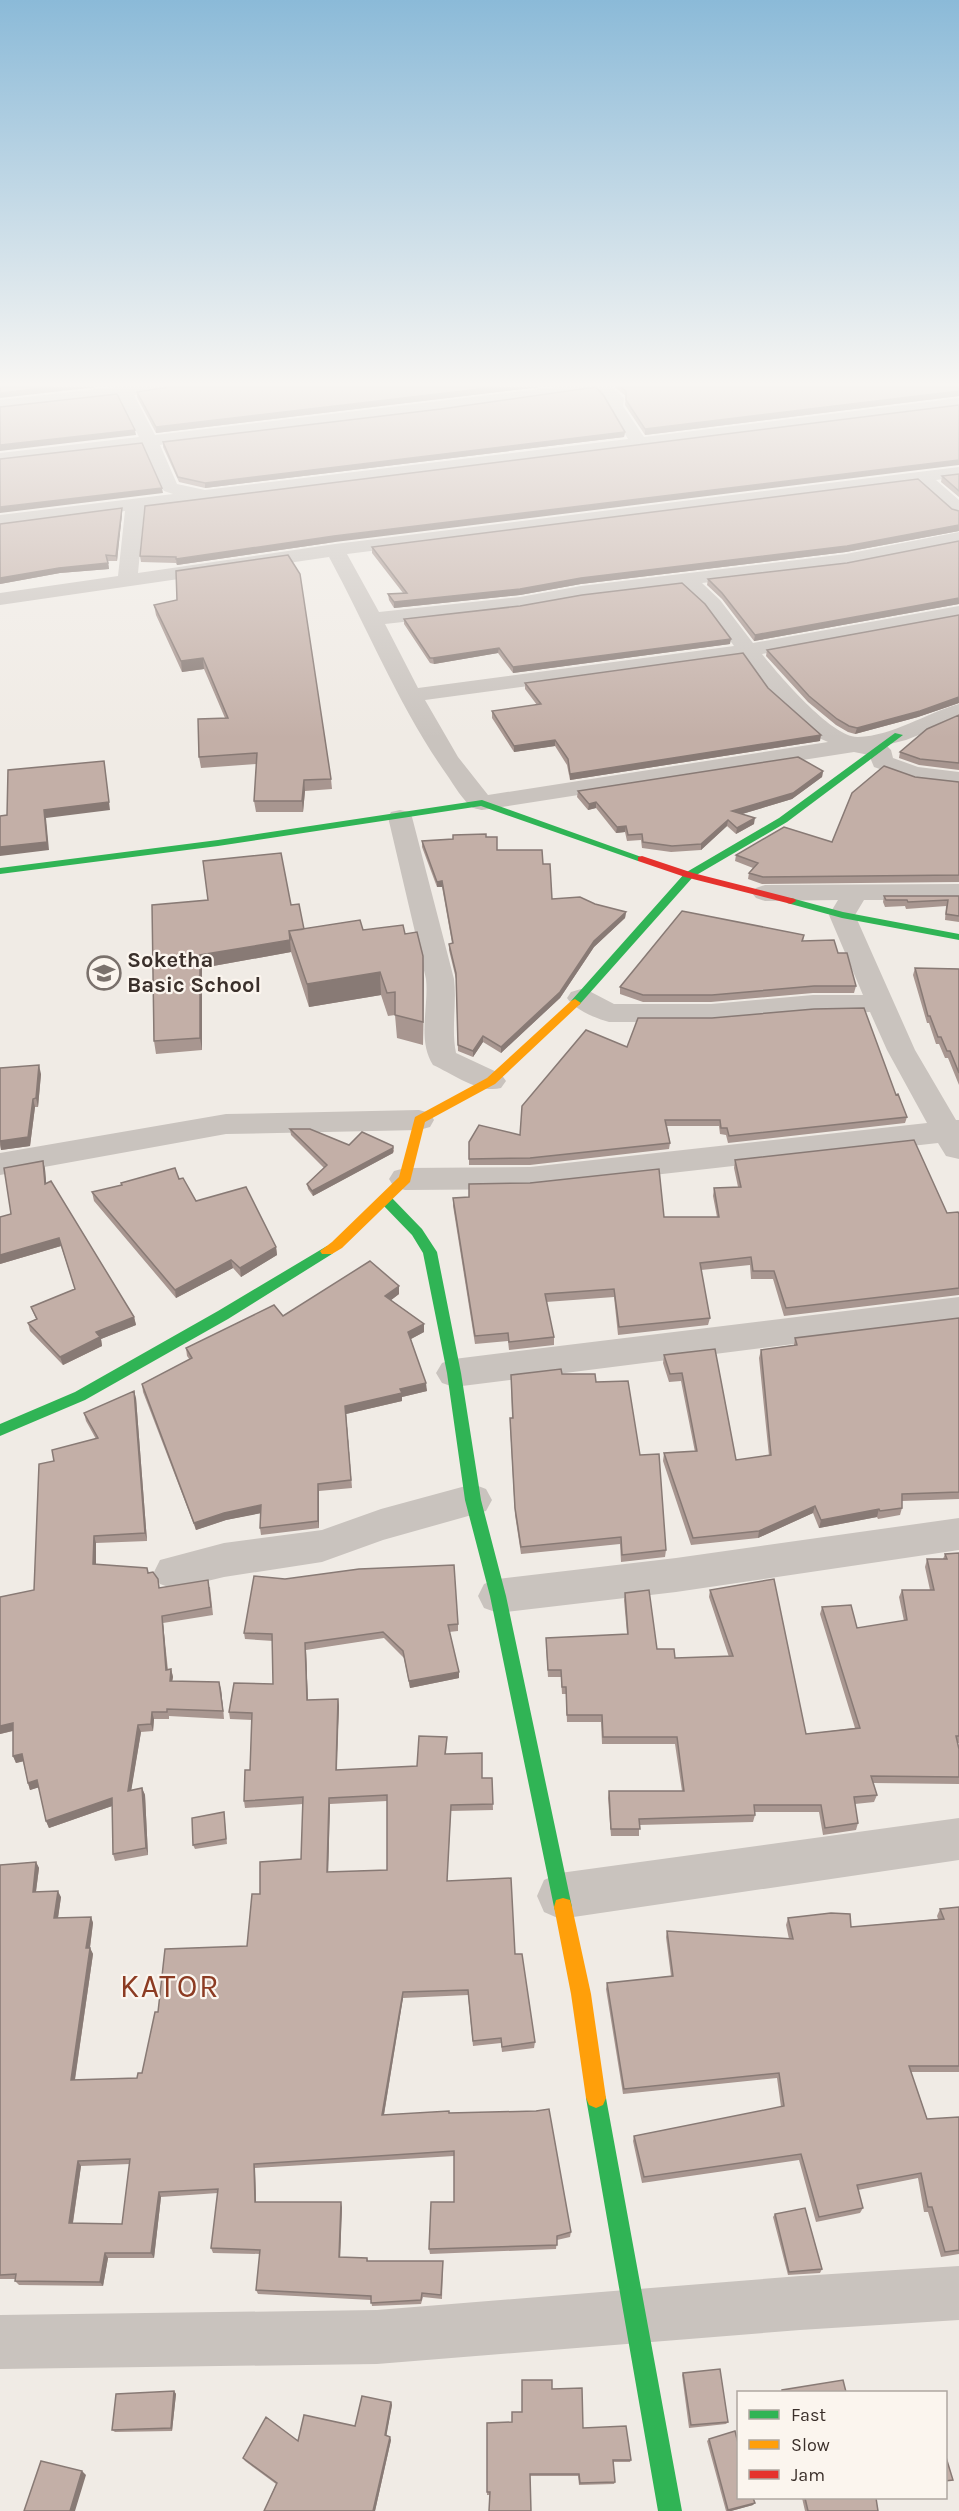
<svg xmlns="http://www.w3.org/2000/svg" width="959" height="2511" font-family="Karla,sans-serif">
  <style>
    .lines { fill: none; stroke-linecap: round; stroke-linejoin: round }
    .street { fill: #c9c3be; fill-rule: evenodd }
    .fast { fill: #30b455; fill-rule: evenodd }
    .slow { fill: #ff9f0a; fill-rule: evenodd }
    .jam { fill: #e5322d; fill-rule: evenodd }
    .wall { fill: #a89690; fill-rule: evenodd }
    .shaded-wall { fill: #887a75 }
    .building { fill: #c3afa7; stroke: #887a75; stroke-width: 1.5; fill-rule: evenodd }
    .labels { text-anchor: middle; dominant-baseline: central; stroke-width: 4.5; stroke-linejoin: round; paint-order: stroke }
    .poi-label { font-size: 22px; font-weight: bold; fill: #3b302b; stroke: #fbf5ee; text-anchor: start }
    .near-quarter-label { font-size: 32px; letter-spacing: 1.5px; fill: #8c3b22; stroke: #fbf5ee }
  </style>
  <rect width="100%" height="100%" fill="#f0ebe5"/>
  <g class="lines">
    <!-- street -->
    <path class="street" d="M114,387H171L169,390L134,395L155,435L556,387H612L624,398L623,406L644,437L959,398V408L144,509L138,573L335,544L959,467V477L936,480L959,500V515L952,513L918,482L347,554L379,612L520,597L581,586L846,554L959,532V544L846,566L702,583L720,600L753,643L959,606V618L762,654C778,674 832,738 858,737C893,736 926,713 959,704V719L906,740L886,745L891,750L893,758L918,767L959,772V786L914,781L874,767L869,755L854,752L482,810C481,810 474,808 473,808C463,801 454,785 447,775C399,707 369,631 329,557L0,605V593L118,576L125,511L0,527V515L173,494L164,491L161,487L144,446L0,463V453L139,437L119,397L0,410V400ZM596,389L607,399L606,402L628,439L205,490L177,484L160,445L441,412ZM682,586L706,608L734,646L418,688L385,624L520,609L581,598ZM743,657L769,693L819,738L828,742L488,795L458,757L425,700Z
      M400,810L409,812L412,817L454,979C457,1004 451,1028 456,1053L501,1074L506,1081L501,1088C479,1094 453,1074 433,1065C417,1040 429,1007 426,979L388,817L391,812Z
      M959,884V900H864L855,915L915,1050L956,1120H959V1159L946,1156L938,1143L530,1189L405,1190L394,1187L389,1179L394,1171L405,1168L530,1167L927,1123L887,1050L870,1012L813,1013L711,1022H609C595,1018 575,1010 567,998L571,992L581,989L591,992L614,1004H711L813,995H863L829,915L838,900L765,901L756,898L752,893L756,888L765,885Z
      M419,1110L430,1113L434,1120L430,1127L419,1130L226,1134L0,1175V1153L226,1114Z
      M959,1297V1323L454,1387L442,1383L436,1373L442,1363L454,1359Z
      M473,1484L486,1489L492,1500L486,1511L383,1540L322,1562L224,1577L174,1589L160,1584L154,1572L160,1560L224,1543L322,1530L381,1509Z
      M959,1518V1550L676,1592L498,1613L484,1608L478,1596L484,1584L498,1579L676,1558Z
      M959,1818V1860L560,1919L544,1912L537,1896L544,1880L560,1873Z
      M959,2266V2320L800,2330L377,2364L0,2369V2315L377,2310L800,2276Z"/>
    <!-- fast -->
    <path class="fast" d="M895,733L903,735L787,822L693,877L579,1005H571V1001L685,873L779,818Z
      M482,800L647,859L646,861H638L481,806L218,846L0,874V868L218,840Z
      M791,898L843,912L959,934V940L842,918L787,903V899Z
      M386,1195L391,1197L422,1229L437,1252L461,1373L481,1500L506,1596L572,1907L570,1914L563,1916L556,1914L554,1907L490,1596L465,1500L447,1373L423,1253L412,1235L381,1203L379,1200Z
      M327,1246L334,1251L332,1254L228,1319L85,1400L0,1436V1424L75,1392L218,1311Z
      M596,2088L603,2091L606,2098L682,2511H658L586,2098L589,2091Z"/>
    <!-- slow -->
    <path class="slow" d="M575,999L581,1003L579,1005L495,1084L425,1122L410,1182L342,1248L332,1254H322L320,1251L332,1242L399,1177L415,1117L487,1078L571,1001Z
      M563,1898L570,1900L572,1907L591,1994L606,2098L603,2105L596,2108L589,2105L586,2098L571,1994L554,1907L556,1900Z"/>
    <!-- jam -->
    <path class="jam" d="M642,856L693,873L795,899L796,901L791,904L685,877L638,861V857Z"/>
  </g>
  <!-- wall -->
  <path class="wall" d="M169,387H540L156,433L137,397V392Z
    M614,387H959V396L645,435L625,405L626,396Z
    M625,432L624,437L205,488L179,482L163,447V442Z
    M959,474V497L941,482L942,476Z
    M952,509L959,511V531L846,552L581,584L520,595L394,608L389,600L388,594L403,593L372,553V547Z
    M122,514L117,561H108L109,569L60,573L0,584V524Z
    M959,541V604L754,641L722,599L707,585L708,579L847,563Z
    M335,542L177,565L176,563L141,562L140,556Z
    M154,605L331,779L332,789L305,791L303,812H256L254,801L257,764L201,768L199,757L225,718L204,669L182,672L156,615Z
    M959,615V703L918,717L855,734L848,732L836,725L808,702L766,656L767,650Z
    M404,619L730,644L513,673L498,653L434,664L430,663L404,624Z
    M525,683L768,688L820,741L570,780L567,765L555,746L514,752L492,718V711L537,705L525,689Z
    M959,715V770L919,765L899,758L900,752Z
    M823,771L822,777L792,799L742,814L754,824L736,834L727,826L701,850L671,852L642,848L641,840L627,841L625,832L616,833L596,808L588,810L577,797L578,791Z
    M915,777L959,782V882L762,884L748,879L749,873L753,868L735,861L736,855L832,842Z
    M486,837L497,850L543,864L552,899L595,904L626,912L625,918L594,947L560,998L501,1053L483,1042L473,1057L458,1051L456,979L449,950V944L452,943L442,887H437L422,847V841Z
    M884,896H959V922L945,920L946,906L906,909L905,906L885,907L883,902Z
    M152,905H291L304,929L363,930L405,934L423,956V1045L397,1038L395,1015L388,1016L381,995L309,1007L291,952L202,968V1050L156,1054L154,1041Z
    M804,935L803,941L838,953L856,986L854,993H813L711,1002H643L620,994V987Z
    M915,968L959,969V1085L948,1058H945L939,1044H936L929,1023H927L913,975Z
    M627,1047L896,1095L907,1117L905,1123L728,1143L726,1135L720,1134L719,1126H667L670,1143L669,1149L530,1165H469V1142L520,1135Z
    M0,1068L41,1074L38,1107H35L30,1146L1,1150L0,1145Z
    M290,1129L349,1145L393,1146L394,1151L393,1153L313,1196L308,1189L307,1184L324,1168L291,1135Z
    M735,1160L947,1213L959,1214V1295L784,1316L773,1279H751L750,1265L701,1270L710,1318L708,1325L618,1335L614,1297L546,1302L554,1337V1345L509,1350L508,1341L475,1344L453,1206V1198L664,1217H717L713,1196L714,1188L738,1187L734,1168Z
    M43,1161L45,1169L46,1184L134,1317L136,1325L101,1339L102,1346L63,1365L30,1331L28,1323L36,1319L31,1307L75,1289L61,1246L0,1264V1217L11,1214Z
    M179,1179L196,1201L276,1247L277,1255L241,1277L233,1268L176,1298L94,1201L92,1192Z
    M399,1286V1294L391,1300L424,1324V1332L411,1339L427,1391L402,1397V1401L346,1414L352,1488L319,1491V1528L261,1535L260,1528V1513L226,1520L196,1530L143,1392L142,1384L190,1360L187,1356L186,1348L283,1316Z
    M959,1318V1499L902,1501V1508L900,1515L878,1519L877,1517L819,1528L813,1513L758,1538L691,1545L663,1461L664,1453L695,1452L681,1381L669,1382L663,1363L664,1355L715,1349L736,1460L769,1456L759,1358L761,1350L794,1345L795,1338Z
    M562,1374L596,1382L640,1455L666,1550L665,1557L621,1562L620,1544L521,1554L515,1515L510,1425V1418H512L511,1375Z
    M136,1398L147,1541L96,1543V1565L149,1572L160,1588L210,1587L213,1615L163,1623L168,1670L171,1669L173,1677L172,1681L221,1689L224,1719L169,1716V1719H154L153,1731L141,1732L131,1790L142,1788L145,1795L148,1855L115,1861L113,1854L112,1806L49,1828L46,1821L39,1787L30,1790L28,1783L23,1761L16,1763L13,1756V1731L0,1734V1597L34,1590L54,1461L96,1439L86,1421L84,1413Z
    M959,1553V1743H958L959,1749V1784L873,1783L877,1795L874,1802L855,1804L858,1823L856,1830L823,1835L819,1812H755V1815L753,1822L639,1825V1836H611L608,1798L609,1791H682L675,1744H602L601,1722H567L566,1694H562L561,1677H548L546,1645V1638L627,1634L624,1600L625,1593L657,1649L675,1658L729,1657L709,1597L710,1590L806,1734L855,1728L820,1614L822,1607L857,1628L904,1621L899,1597L902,1590H930L925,1567L927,1559H943L945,1554Z
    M458,1624V1631L449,1632L459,1672V1678L410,1688L404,1658L384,1638L306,1650L308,1700L338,1699L339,1706L337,1770L417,1766L447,1737L446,1754L482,1778H492L493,1810L451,1811L447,1881L515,1954L535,2042L534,2048L502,2052L501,2043L473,2046L468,1995L403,1998L384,2115L449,2113L571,2232L570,2237L557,2240L556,2249L430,2254L429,2249L454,2202V2156L255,2168L256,2202L342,2207L340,2257L367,2258L368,2261H443L442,2299L423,2297L421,2304L372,2306L371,2300L258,2294L256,2290L260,2254L213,2253L211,2248L218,2193L161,2197L154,2258H108L103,2286L19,2285L15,2281L16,2279H0V1865L36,1862L39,1868L36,1892L61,1897L58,1918L91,1917L93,1923L90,1948L93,1954L75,2080L137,2078L142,2073L158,2012L247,1946L260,1894L301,1859L303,1804L245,1808L244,1801L250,1770L252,1720L230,1719L229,1712L273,1684V1641L245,1639L244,1633ZM387,1801V1870L328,1872L330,1804ZM130,2164L122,2224L73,2223L81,2166Z
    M224,1812L227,1844L195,1849L193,1845Z
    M959,1907V2072H911L927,2119L959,2117V2254L941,2257L928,2212H924L918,2178L858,2190L863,2208L860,2213L816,2222L799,2160L642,2183L633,2141L634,2136L781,2107L777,2078L623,2094L606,1989L607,1983L671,1976L666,1937L667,1931L789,1939L786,1925L788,1918L851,1927L938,1919L937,1916L940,1909Z
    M775,2214L822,2269L820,2273L788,2275L773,2217Z
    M683,2373L728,2422L726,2424L689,2428L682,2375Z
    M552,2389L583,2428L631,2460L630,2462H613L615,2482L614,2484L579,2485L578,2476H530L490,2495H487V2423L512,2422L522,2412Z
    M174,2391L176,2394L172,2431L115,2432L112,2430Z
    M391,2402L392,2405L386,2436L391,2440L375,2511H264L276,2484L245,2461L243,2458L298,2441L355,2426Z
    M709,2439L753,2505L731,2511H726L707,2441Z
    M802,2498H876L878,2511H805Z"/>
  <!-- shaded-wall -->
  <path class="shaded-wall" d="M52,387H97L0,398V393Z
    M497,387H540L156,433V427Z
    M959,391V396L645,435V429Z
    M135,430L136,435L0,451V445Z
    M625,432L624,437L205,488V483Z
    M959,460V465L335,542L177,565L176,559L334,536Z
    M162,488L163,493L0,513V507Z
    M122,508V514L117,561L116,556Z
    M959,525V531L846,552L581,584L520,595L394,608V602L581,578Z
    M108,563L109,569L60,573L0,584V578L59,568Z
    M959,598V604L754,641L755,635Z
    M731,639L730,644L513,673V667Z
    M499,648L498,653L434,664L433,658Z
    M203,658L204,669L182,672L181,661Z
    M959,697V703L918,717L855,734L857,728Z
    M821,735L820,741L570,780V774Z
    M555,740V746L514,752V746Z
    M104,761L110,810L46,818L49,850L0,856V847Z
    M823,771L822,777L792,799L732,817V811Z
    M304,780L305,791L303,812L302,801Z
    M596,802V808L588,810L589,804Z
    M755,818L754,824L736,834L737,828Z
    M728,820L727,826L701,850V844Z
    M626,826L625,832L616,833L617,827Z
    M442,881V887H437V882Z
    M626,912L625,918L594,947L560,998L501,1053V1047L594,941Z
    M290,940L291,952L202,968V1050L200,1038V955Z
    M423,956L424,979L423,1045Z
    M380,972L381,995L309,1007L307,984Z
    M483,1036V1042L473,1057V1051Z
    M39,1065L41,1074L38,1107L36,1098Z
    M33,1099L35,1107L30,1146L1,1150L0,1141Z
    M393,1146V1153L313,1196L312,1191Z
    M43,1161L45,1169L47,1193L45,1184Z
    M59,1238L61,1246L0,1264V1255Z
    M276,1247L277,1255L241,1277L240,1268Z
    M231,1260L233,1268L176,1298L175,1290Z
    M399,1286V1294L386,1304L385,1296Z
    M134,1317L136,1325L101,1339L102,1346L63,1365L60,1357L96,1332Z
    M424,1324V1332L409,1340L408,1332Z
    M426,1383L427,1391L402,1397V1401L346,1414L352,1488L345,1406L400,1389Z
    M134,1391L136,1398L147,1541L145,1533Z
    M318,1484L319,1491V1528L318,1521Z
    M261,1505L262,1513L226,1520L196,1530L194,1523L224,1513Z
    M815,1506L813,1513L758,1538L759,1531Z
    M879,1509L877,1517L819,1528L821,1520Z
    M94,1536L96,1543V1572L93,1564Z
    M162,1616L163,1623L168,1677L166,1670Z
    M305,1643L306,1650L308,1707L307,1700Z
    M171,1669L173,1677L171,1688L170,1681Z
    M459,1672V1678L410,1688L409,1681Z
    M219,1682L221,1689L224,1719L223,1711Z
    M338,1699L339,1706L336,1776V1770Z
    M152,1712L154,1719L153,1731L151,1724Z
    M13,1723L16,1730L0,1734V1726Z
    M138,1725L141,1732L130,1798L128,1791Z
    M22,1754L25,1761L16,1763L13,1756Z
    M37,1780L40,1787L30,1790L28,1783Z
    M142,1788L145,1795L148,1855L146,1848Z
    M112,1798L115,1805L49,1828L46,1821Z
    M329,1798L330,1804L328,1878L327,1872Z
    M36,1862L39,1868L35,1898L33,1892Z
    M58,1891L61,1897L57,1924L54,1918Z
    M91,1917L93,1923L89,1954L86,1948Z
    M90,1948L93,1954L74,2085L71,2080Z
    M403,1992V1998L383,2120L382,2115Z
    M78,2161L81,2166L72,2228L69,2223Z
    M254,2164L255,2168L256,2207L255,2202Z
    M159,2192L161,2197L154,2258L151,2253Z
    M341,2202L342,2207L340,2261L339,2257Z
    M105,2253L108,2258L103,2286L100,2282Z
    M174,2391L176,2394L172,2431L171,2428Z
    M391,2402L392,2405L386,2438L385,2435Z
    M390,2437L391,2440L375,2511H373Z
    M82,2471L86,2475L75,2511H70Z
    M755,2503L753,2505L731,2511H727Z"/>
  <!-- building -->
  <path class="building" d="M0,387H52L0,393Z
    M169,387H497L156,427L137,392Z
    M596,387L604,396L625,432L205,483L178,477L163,442L441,409Z
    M620,387H959V391L645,429L626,400V391Z
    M117,394L135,430L0,445V407Z
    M959,405V460L334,536L176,559V557L140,556L145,506Z
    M142,443L162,488L0,507V459Z
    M959,474V491L942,476Z
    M918,479L952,509L959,511V525L847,546L581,578L520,589L394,602L388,594L407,593L372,547Z
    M122,508L116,556L106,555L108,563L59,568L0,578V524Z
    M959,541V598L755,635L722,593L708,579L847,563Z
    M288,555L300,574L331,779L304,780L302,801H254L257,753L199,757L198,719L228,718L203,658L181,661L154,605L177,600L176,571Z
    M682,583L705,604L731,639L513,667L499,648L433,658H430L404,619L520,606L582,595Z
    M959,615V697L920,711L857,728L849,726L837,719L809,696L767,650Z
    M743,653L768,688L821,735L570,774L568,759L555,740L514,746L492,711L541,704L525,683Z
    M959,715V763L920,759L900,752L927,729Z
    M798,757L823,771L793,793L732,811L755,818L737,828L728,820L701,844L672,846L643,842L642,834L628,835L626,826L617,827L596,802L589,804L578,791Z
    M104,761L109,802L44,810L47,842L0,847V816L7,815L8,770Z
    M884,766L915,777L959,782V875L763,877L749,873L758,863L736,855L784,827L832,842L852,793Z
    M486,834V837H497V850H542L543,864H550L552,899L580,897L595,904L626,912L594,941L560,992L501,1047L483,1036L473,1051L458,1045L456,973L449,944L453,943L442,881L437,882L422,841L453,839V835Z
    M281,853L291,905L299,904L304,929L289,931L290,940L200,955V1038L154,1041L152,905L208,900L203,861Z
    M884,896H959V916L946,914L948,900L908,902L907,900H886Z
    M682,911L804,935L802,941L834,940L838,953H847L856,986H814L712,995H643L620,987Z
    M360,920L363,930L403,925L405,934L417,932L423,956V1022L395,1015V992L387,993L380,972L307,984L289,931Z
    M915,968L959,969V1073L950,1051H947L941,1037H938L930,1016H928Z
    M864,1008L896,1095L898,1094L907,1117L729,1136L727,1128H721L720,1120H665L670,1143L530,1158L469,1159V1142L479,1125L520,1135L522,1106L586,1030L627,1047L638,1018H712L814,1009Z
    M39,1065L36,1098L33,1099L28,1137L0,1141V1068Z
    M290,1129H310L349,1145L362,1132L393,1146V1148L312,1191L307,1184L327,1165Z
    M914,1140L947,1213L958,1212L959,1214V1288L786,1308L774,1271H753L751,1257L700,1263L710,1318L619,1327L614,1289L545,1294L554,1337L509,1342L508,1333L475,1336L453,1198L469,1197V1184L530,1183L659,1169L664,1217H719L714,1188L741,1187L735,1160Z
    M43,1161L45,1184L51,1181L134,1317L96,1332L100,1337L60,1357L28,1323L37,1319L31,1307L75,1289L59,1238L0,1255V1217L11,1214L4,1168Z
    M175,1168L179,1179L183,1178L196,1201L246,1187L276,1247L240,1268L231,1260L175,1290L92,1192L122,1185L121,1183Z
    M370,1261L399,1286L385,1296L424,1324L408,1332L426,1383L400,1389L402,1393L345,1406L351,1480L318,1484V1521L260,1528L261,1505L224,1513L194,1523L142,1384L192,1358L186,1348L274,1305L283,1316Z
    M959,1318V1492L902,1494V1508L880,1511L879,1509L821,1520L815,1506L759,1531L693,1538L664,1453L697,1451L682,1373L670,1374L664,1355L715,1349L736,1460L771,1455L761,1350L797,1345L795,1338Z
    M561,1369L562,1374H595L596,1382L628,1381L640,1455L659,1454L666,1550L622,1555L621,1537L521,1547L515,1508L510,1418H513L511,1375Z
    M134,1391L145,1533L94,1536L93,1564L147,1568L148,1573L153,1572L158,1579L159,1588L208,1580L211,1607L162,1616L166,1670L171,1669L170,1681L219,1682L223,1711L167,1709V1712H152L151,1724L138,1725L128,1791L142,1788L146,1848L113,1854L112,1798L46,1821L37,1780L28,1783L22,1754L13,1756V1723L0,1726V1597L34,1590L39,1464L54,1461L52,1450L98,1438L84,1413Z
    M959,1553V1736H956L959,1749V1777L871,1776L877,1795L854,1797L858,1823L825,1828L821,1805H754L755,1815L639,1819L640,1829H611L609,1791H684L677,1737H603L602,1715H567L566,1687H562L561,1670H548L546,1638L628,1634L625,1593L649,1590L657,1649H674L675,1658L733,1656L710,1590L774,1579L806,1734L860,1728L822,1607L851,1605L857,1628L907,1620L902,1590H934L927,1559H947L945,1554Z
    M454,1565L458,1624L448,1625L459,1672L409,1681L403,1651L383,1632L305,1643L307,1700L338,1699L336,1770L417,1766L419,1736L447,1737L445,1754L482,1753V1778H492L493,1804L451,1805L447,1881L511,1878L515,1954H522L535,2042L502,2047L501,2038L473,2041L468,1990L403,1992L382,2115L449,2111V2113L536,2111L549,2109L571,2232L557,2236V2245L429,2249L431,2202H454V2151L254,2164L255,2202H341L339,2257L367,2258V2261H443L441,2295L422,2293L421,2300L371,2303V2296L256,2290L260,2250L211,2248L218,2189L159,2192L151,2253H105L100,2282L15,2281L16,2274L0,2275V1865L36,1862L33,1892L58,1891L54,1918L91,1917L86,1948H90L71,2080L137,2078L138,2073H142L155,2012H158L165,1949L247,1946L252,1894H260V1862L301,1859L303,1797L244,1801L245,1770H250L252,1713L229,1712L234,1683L273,1684L272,1634L244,1633L254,1576L285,1579L359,1569ZM387,1795V1870L327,1872L329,1798ZM130,2159L122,2224L69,2223L78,2161Z
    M224,1812L226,1839L193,1845L192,1818Z
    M959,1907V2066H909L927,2119L959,2117V2250L945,2252L932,2207H928L921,2173L857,2185L863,2208L819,2217L801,2154L644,2177L634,2136L784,2106L779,2073L624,2089L607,1983L673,1976L667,1931L793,1939L788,1918L831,1913L850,1914L851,1927L944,1919L940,1909Z
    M805,2208L822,2269L789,2272L775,2214Z
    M720,2369L728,2422L691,2425L683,2373Z
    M522,2380H552V2389L582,2388L583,2428L626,2426L631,2460H613L615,2482L580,2483L579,2474H530L531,2511H489L490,2492H487V2423L512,2422V2412H522Z
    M843,2380L846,2392H782V2390Z
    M174,2391L171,2428L112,2430L116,2394Z
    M362,2396L391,2402L385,2435L390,2437L373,2511H264L277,2483L243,2458L266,2417L298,2441L304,2415L355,2426Z
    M735,2431L738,2443V2498H753L755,2503L728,2510L709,2439Z
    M945,2454L953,2480L945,2481Z
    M41,2461L82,2471L70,2511H24Z
    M805,2498H876L878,2511H808Z"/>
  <!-- sky -->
  <linearGradient id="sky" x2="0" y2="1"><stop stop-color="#8bbad8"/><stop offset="0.52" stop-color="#f8f6f3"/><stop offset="1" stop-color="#f8f6f3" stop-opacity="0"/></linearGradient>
  <rect width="959" height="738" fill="url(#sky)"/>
  <!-- icons -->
  <defs>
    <g id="school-ring" transform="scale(1.725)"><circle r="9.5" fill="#fbf5ee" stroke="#7a716c" stroke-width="1.5"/><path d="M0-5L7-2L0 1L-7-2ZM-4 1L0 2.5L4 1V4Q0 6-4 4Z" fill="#7a716c"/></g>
  </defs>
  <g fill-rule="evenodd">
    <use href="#school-ring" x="104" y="973"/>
  </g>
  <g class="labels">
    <!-- poi labels -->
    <g class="poi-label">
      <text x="127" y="960">Soketha<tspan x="127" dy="25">Basic School</tspan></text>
    </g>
    <!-- near-quarter labels -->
    <g class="near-quarter-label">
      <text x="170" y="1986">KATOR</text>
    </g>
  </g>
  <!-- legend -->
  <rect x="737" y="2391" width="210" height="108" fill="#fbf5ee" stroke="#aea6a0" stroke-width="1.5"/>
  <rect x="749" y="2410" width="30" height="9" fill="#30b455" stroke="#aea6a0" stroke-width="1.5"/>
  <text x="791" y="2421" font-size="18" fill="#3b302b">Fast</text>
  <rect x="749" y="2440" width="30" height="9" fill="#ff9f0a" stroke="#aea6a0" stroke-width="1.5"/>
  <text x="791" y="2451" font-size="18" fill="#3b302b">Slow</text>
  <rect x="749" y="2470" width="30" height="9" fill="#e5322d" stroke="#aea6a0" stroke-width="1.5"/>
  <text x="791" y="2481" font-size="18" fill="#3b302b">Jam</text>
</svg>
